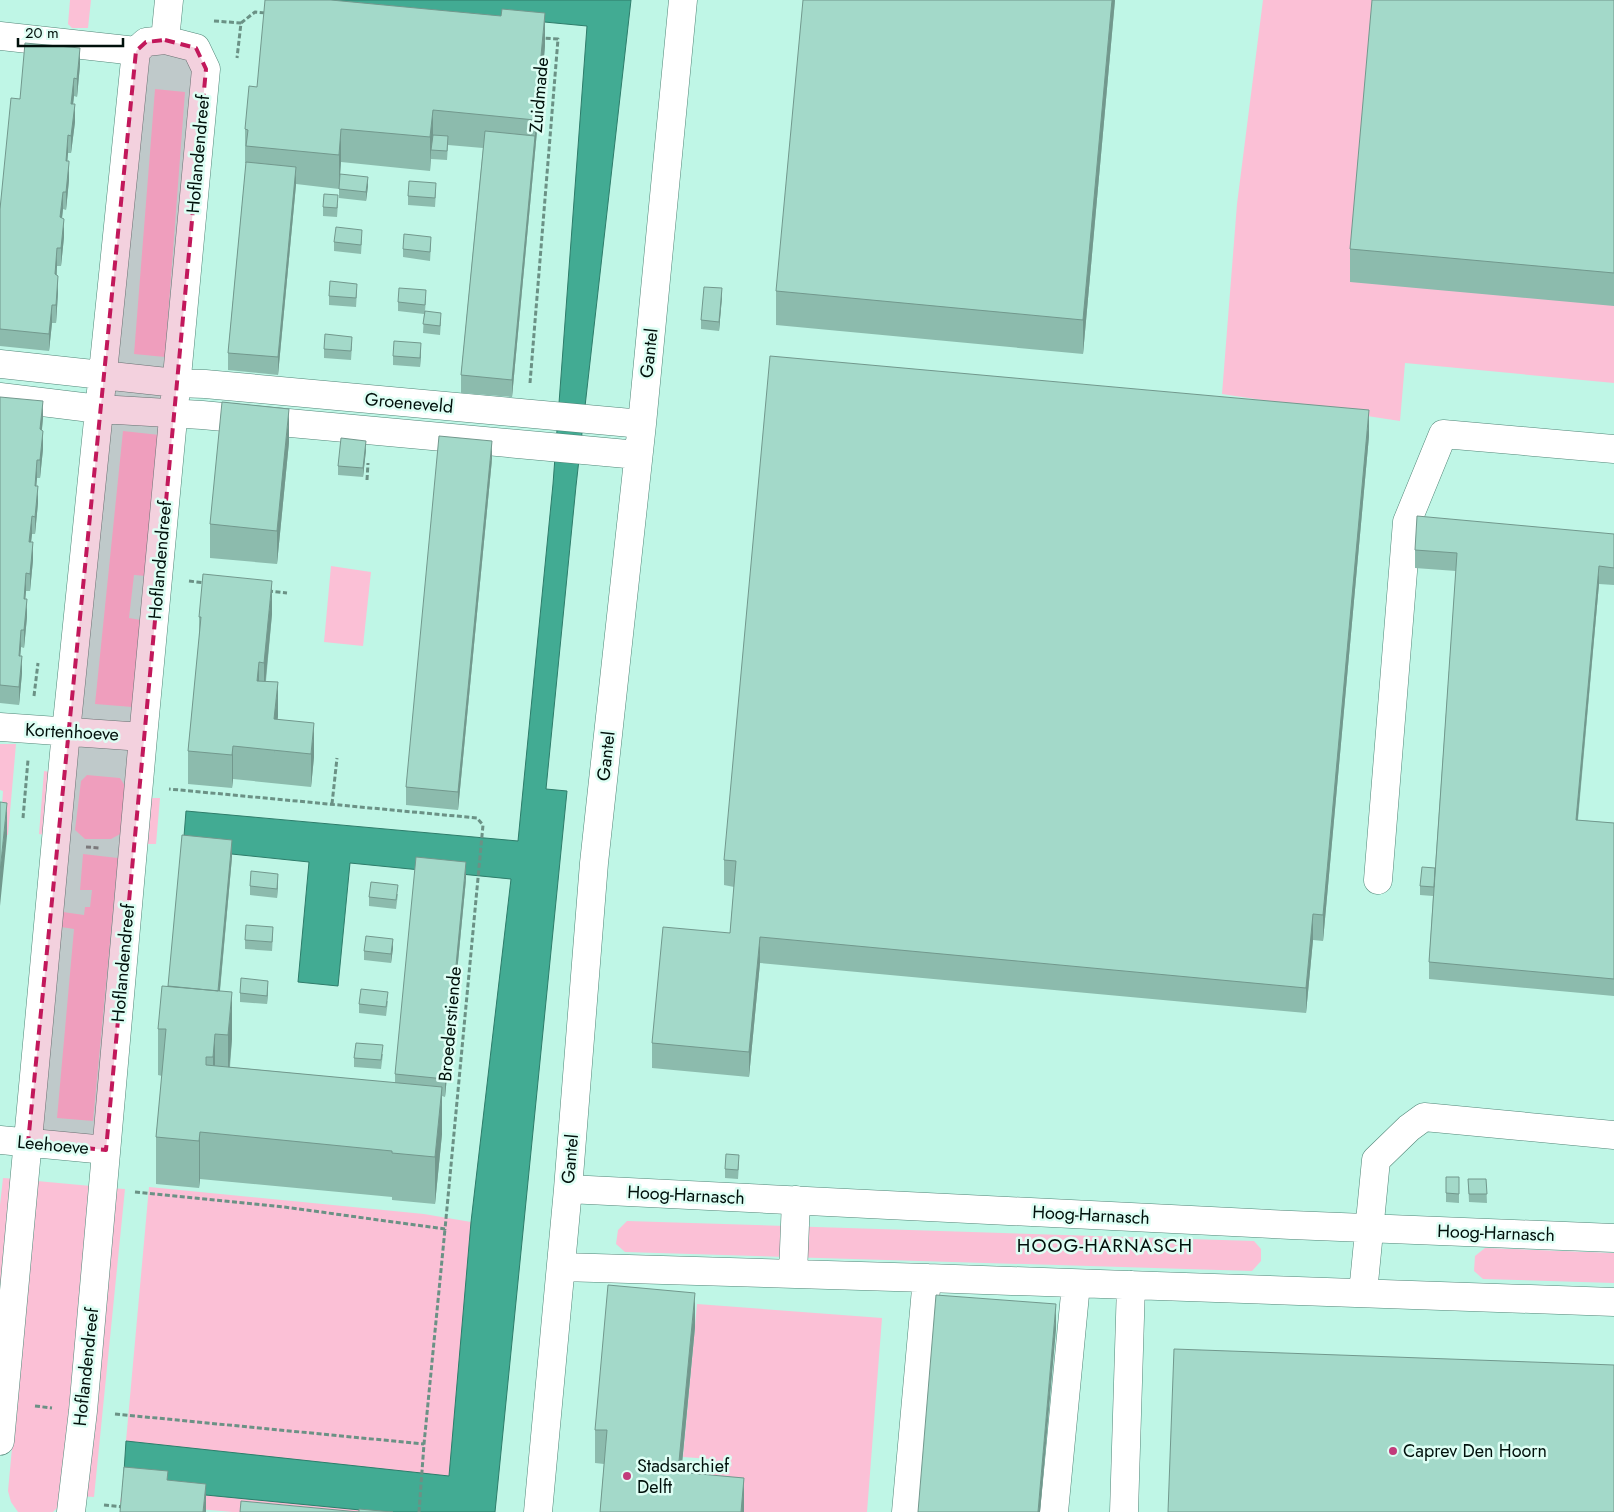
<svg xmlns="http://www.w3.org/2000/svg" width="1614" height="1512" font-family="Jost,sans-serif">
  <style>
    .green { fill: #fbc0d6 }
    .water { fill: #42ab93; stroke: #2e7c6a }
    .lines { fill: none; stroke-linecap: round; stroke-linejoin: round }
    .minor-casing { stroke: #528678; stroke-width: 29 }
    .path { stroke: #6b9185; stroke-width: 3; stroke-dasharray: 5 2.5; stroke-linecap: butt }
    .minor { stroke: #fff; stroke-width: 28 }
    .wall { fill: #8cbbad }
    .shaded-wall { fill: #72988d }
    .building { fill: #a3d9c9; stroke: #72988d }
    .marked { fill: #c2185b; fill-opacity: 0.2; stroke: #c2185b; stroke-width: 4; stroke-dasharray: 10 6; stroke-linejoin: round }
    .poi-dot { fill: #c23b7b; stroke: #defef4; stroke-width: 2 }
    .labels { text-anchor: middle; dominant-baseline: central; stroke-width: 5; stroke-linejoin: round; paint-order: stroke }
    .street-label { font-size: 18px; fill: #00100b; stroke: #defef4 }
    .poi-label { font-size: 18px; fill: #00100b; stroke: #defef4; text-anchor: start }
    .neighbourhood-label { font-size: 19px; letter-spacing: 1px; fill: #00100b; stroke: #defef4 }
  </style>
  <rect width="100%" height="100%" fill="#bff6e6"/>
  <!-- green -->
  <path class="green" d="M70,0H91L88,28H72L68,24Z
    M1263,0H1614V383L1405,363L1400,421L1222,394L1237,204Z
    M155,89L185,92L165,357L134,354Z
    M123,431L160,435L146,576L134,575L129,618L141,620L132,707L95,704Z
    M331,566L371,572L363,646L324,642Z
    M0,744H16L8,835H0L3,791L0,790Z
    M44,771L56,773L51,836L39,834Z
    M87,775L120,778L125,786L122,833L111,839H85L75,830L81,781Z
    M148,798H160L156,844H143Z
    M83,854L118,858L93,1121L57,1118L74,929L61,927L63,912L84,915L85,907H90L92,890H80Z
    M3,1178L17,1179L0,1370V1205Z
    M37,1181L91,1186L62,1496L59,1506L53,1512H18L11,1502L8,1491Z
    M149,1187L424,1214L471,1222L449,1476L126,1441Z
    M109,1188L125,1189L94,1497L80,1496Z
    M627,1221L1254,1241L1261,1249V1261L1252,1271L625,1252L616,1244L618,1230Z
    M1485,1248L1614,1253V1283L1483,1279L1474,1271L1475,1256Z
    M697,1304L882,1318L867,1512H744L705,1508L711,1459L683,1457Z
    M123,1487L381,1512H233L120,1502Z"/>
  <!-- water -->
  <path class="water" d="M310,0H631L576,486L546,789L567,791L495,1512H381L123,1487L126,1441L449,1476L471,1222L511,879L350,863L338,986L298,982L309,862L183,849L186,811L518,841L553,484L587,26Z"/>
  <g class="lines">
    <!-- minor casing -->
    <g class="minor-casing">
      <path id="minor" d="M0,36L136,51
        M165,40L169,0
        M0,364L176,383L205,384L642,424
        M0,397L99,409L202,415L638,455
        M0,727L143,737
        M1378,880L1407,522L1443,434L1614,449
        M0,1140L106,1150
        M568,1189L1291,1225L1614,1238
        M561,1267L927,1278L1614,1302
        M793,1274L796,1200
        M1363,1293L1376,1160L1409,1128L1424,1117L1614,1135
        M0,1441L66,732L136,51L146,42L165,40L196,48L206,69L143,737L83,1411L71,1512
        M538,1512L568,1189L594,863L642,424L683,0
        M906,1512L927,1278
        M1054,1512L1076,1284
        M1124,1512L1131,1285"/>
    </g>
    <!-- path -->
    <path class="path" d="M214,21L241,23L237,58
      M241,23L255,12L266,13
      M530,383L558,39L541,38
      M367,480L368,463
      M189,581L205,583
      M268,591L287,593
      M34,696L38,663
      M332,804L337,758
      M23,818L28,760
      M86,847L100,848
      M135,1192L284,1207L445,1229L483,825L477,818L169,789
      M35,1406L52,1408
      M115,1414L424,1444
      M104,1505L125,1507
      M419,1512L424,1444L445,1229"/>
    <!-- minor -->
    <use href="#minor" class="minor"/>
  </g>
  <!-- wall -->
  <path class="wall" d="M1115,0L1083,354L776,325V291Z
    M1614,0V306L1350,282V249Z
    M545,46L512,397L461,393V375L483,148L448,145L447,160L431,159V157L430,171L341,162L339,189L296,184L278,375L228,370V353L246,163H245V129L257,87Z
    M80,65L77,97L74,96L73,104L75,122L71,153H68L67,161L69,180L66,210L63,209L62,218L64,237L61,266H57V275L58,293L56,323H52L49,351L0,346V209L20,99Z
    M368,186L366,201L339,198V189Z
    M436,192L435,207L408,205V196Z
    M338,204L337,217L323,216V207Z
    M362,239L361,254L334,251V242Z
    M431,245L430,261L403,257V249Z
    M357,292L356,307L329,305V296Z
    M722,297L719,331L701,329V320Z
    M426,299L425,311L441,322L440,335L423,333L424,314L398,311V302Z
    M352,346L351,360L324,358V349Z
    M421,352L420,367L393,365V356Z
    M0,397L43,418L42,430L43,449L40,478H37L36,486L38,503L35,534H32L31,542L33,560L30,591H26L25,599L27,617L24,648L21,647L20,656L22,673L19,705L0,703Z
    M1369,436L1323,941L1313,940L1306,1013L760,963L749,1077L652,1068V1043L730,933L734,887L724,885V860Z
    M289,442L277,564L210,558V524Z
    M366,450L363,477L338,475V466Z
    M492,459L458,810L406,805V787Z
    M1614,534V585L1599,584L1578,820L1614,823V996L1429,979V962L1433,896L1420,895V886L1435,868L1456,571L1415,568V550Z
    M272,614L266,681L278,716L277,720L314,757L311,787L233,779L232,788L188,784V751L199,646V617Z
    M232,857L220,991L232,1039L230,1067L395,1083V1074L466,879L445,1097L442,1096V1134L435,1204L392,1200V1197L200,1179L199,1188L156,1184V1137L162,1076L158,1075V1029L168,986Z
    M278,883L277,898L250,895V886Z
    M398,894L396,909L369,906V897Z
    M273,936L272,951L245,949V940Z
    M393,948L391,963L364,960V951Z
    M268,990L267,1004L240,1002V993Z
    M388,1001L386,1016L359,1013V1004Z
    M383,1054L381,1069L354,1067V1058Z
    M739,1164L738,1179L725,1178V1169Z
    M1446,1177H1459V1203L1446,1202Z
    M1468,1179H1486L1487,1203L1469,1202Z
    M695,1327L681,1473L744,1478V1512H600L604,1464L595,1463V1430Z"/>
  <!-- shaded-wall -->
  <path class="shaded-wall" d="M1112,0H1115L1083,354V320Z
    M545,13V46L512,397V380L535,136V120Z
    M80,48V65L77,97V79Z
    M74,78V96L71,122V104Z
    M75,104V122L71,153V136Z
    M433,110V144L431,150L430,171V137Z
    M341,129V162L339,189V155Z
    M68,135V153L66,179V161Z
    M69,163V180L66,210V192Z
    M296,167V185L278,375V357Z
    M368,177V186L366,201V192Z
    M63,192V209L60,235V217Z
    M64,219V237L61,266V248Z
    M57,248V266L55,292V274Z
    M58,276V293L56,323V305Z
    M722,288V297L719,331V322Z
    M52,305V323L49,351V334Z
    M421,343V352L420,367V358Z
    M43,401V418L40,446V429Z
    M289,409V442L277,564V531Z
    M1369,410V436L1323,941V915Z
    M43,431V449L40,478V460Z
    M366,441V450L363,477V468Z
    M492,441V459L458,810V792Z
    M37,460V478L35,503V486Z
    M38,486V503L35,534V517Z
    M32,516V534L29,560V542Z
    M33,542V560L30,591V574Z
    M1599,566V584L1576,837V820Z
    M26,573V591L24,616V599Z
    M272,581V614L264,696V663Z
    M27,599V617L24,648V630Z
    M21,630V647L19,673V656Z
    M22,656V673L19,705V687Z
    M259,662V696L257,681Z
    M278,682V716L274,753V719Z
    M314,723V757L311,787V754Z
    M233,746V779L232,788V755Z
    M7,803V836L0,906V872Z
    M232,840V857L217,1021V1003Z
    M466,862V879L445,1097V1079Z
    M278,874V883L277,898V889Z
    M1313,914V940L1306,1013V988Z
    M760,937V963L749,1077V1052Z
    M393,939V948L391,963V954Z
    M268,981V990L267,1004V996Z
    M232,992V1039L228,1082V1035Z
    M215,1034V1081L213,1104V1057Z
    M442,1087V1134L435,1204V1157Z
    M200,1132V1179L199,1188V1141Z
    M695,1293V1327L678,1506V1472Z
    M1056,1304V1330L1040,1512H1038Z
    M744,1478V1512H741Z
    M206,1484V1512H203Z"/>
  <!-- building -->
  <path class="building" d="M265,0H331L501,16L502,9L545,13L535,120L433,110L430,137L341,129L339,155L246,146L248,130L245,129L249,86L257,87Z
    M803,0H1112L1083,320L776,291Z
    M1372,0H1614V273L1350,249Z
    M25,43L80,48L77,79L74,78L71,104H75L71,136L68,135L66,161H69V163L66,192H63L60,217L64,219L61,248H57L55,274L58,276L56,305H52L49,334L0,329V209L11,98L20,99Z
    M485,131L535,136L512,380L461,375Z
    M433,135L448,136L447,151L431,150Z
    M246,162L296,167L278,357L228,353Z
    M340,174L368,177L366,192L339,189Z
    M409,181L436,183L435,198L408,196Z
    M324,194L338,195L337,208L323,207Z
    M336,227L362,230L361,245L334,242Z
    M404,234L431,237L430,252L403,249Z
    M330,281L357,284L356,298L329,296Z
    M704,287L722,288L719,322L701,320Z
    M399,288L426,290L425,305L398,302Z
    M425,311L441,313L440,326L423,324Z
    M325,334L352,337L351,351L324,349Z
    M394,341L421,343L420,358L393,356Z
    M770,356L1369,410L1323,915L1313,914L1306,988L760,937L749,1052L652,1043L663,927L730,933L736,861L724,860Z
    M0,397L43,401L40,429L43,431L40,460H37L35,486H38L35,517L32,516L29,542H33L30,574L26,573L24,599H27L24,630H21L19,656H22L19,687L0,685Z
    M222,402L289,409L277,531L210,524Z
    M439,436L492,441L458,792L406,787Z
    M341,438L366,441L363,468L338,466Z
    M1417,516L1614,534V568L1599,566L1576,820L1614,823V979L1429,962L1457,553L1415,550Z
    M203,574L272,581L264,663L259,662L257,681L278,682L274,719L314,723L311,754L233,746L232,755L188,751L201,617H199Z
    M0,802L7,803L0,872Z
    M182,835L232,840L218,991L168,986Z
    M416,857L466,862L445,1079L395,1074Z
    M1422,867L1435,868L1434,887L1420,886Z
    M251,871L278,874L277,889L250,886Z
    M371,882L398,885L396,900L369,897Z
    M246,925L273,927L272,942L245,940Z
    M366,936L393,939L391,954L364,951Z
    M241,978L268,981L267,996L240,993Z
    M162,986L232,992L228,1035L215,1034L213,1057H206V1065L442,1087L435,1157L392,1153V1151L200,1132L199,1141L156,1137L166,1029H158Z
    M361,989L388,992L386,1007L359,1004Z
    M356,1043L383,1045L381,1060L354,1058Z
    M726,1154L739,1155L738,1170L725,1169Z
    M1446,1177H1459V1194L1446,1193Z
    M1468,1179H1486L1487,1194H1469Z
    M608,1285L695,1293L678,1472L744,1478L741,1512H600L607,1430H595Z
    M936,1295L1056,1304L1038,1512H918Z
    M1174,1349L1614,1365V1512H1168Z
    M124,1467L168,1471L167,1480L206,1484L203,1512H120Z
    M241,1501L359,1512V1509L393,1512H240Z"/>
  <!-- marked area -->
  <path class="marked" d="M165,40L196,48L206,69L106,1150L28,1143L136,51L146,42Z"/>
  <!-- markers -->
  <g class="poi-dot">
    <circle cx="1393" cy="1451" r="5"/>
    <circle cx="627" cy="1476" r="5"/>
  </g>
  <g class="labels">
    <!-- street labels -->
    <g class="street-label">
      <text transform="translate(539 95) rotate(-85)">Zuidmade</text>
      <text transform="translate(198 154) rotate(-85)">Hoflandendreef</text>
      <text transform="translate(649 353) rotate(-84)">Gantel</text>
      <text transform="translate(409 403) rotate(5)">Groeneveld</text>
      <text transform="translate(160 560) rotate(-85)">Hoflandendreef</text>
      <text transform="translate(72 732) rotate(3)">Kortenhoeve</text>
      <text transform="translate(606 756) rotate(-84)">Gantel</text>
      <text transform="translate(123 963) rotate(-85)">Hoflandendreef</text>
      <text transform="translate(450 1024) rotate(-85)">Broederstiende</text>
      <text transform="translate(53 1145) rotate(5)">Leehoeve</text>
      <text transform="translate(570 1159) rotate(-85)">Gantel</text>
      <text transform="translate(686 1195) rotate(3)">Hoog-Harnasch</text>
      <text transform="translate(1091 1215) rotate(3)">Hoog-Harnasch</text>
      <text transform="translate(1496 1233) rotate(2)">Hoog-Harnasch</text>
      <text transform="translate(86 1367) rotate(-84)">Hoflandendreef</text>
    </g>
    <!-- poi labels -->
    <g class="poi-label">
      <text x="1403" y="1451">Caprev Den Hoorn</text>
      <text x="637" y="1466">Stadsarchief<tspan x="637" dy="21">Delft</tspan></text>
    </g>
    <!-- neighbourhood labels -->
    <g class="neighbourhood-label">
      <text x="1105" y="1245">HOOG-HARNASCH</text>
    </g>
  </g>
  <!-- scale -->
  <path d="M18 38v8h105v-8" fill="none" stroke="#00100b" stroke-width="2.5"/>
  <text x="25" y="38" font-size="15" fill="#00100b" stroke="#defef4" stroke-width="4" paint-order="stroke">20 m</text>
</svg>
